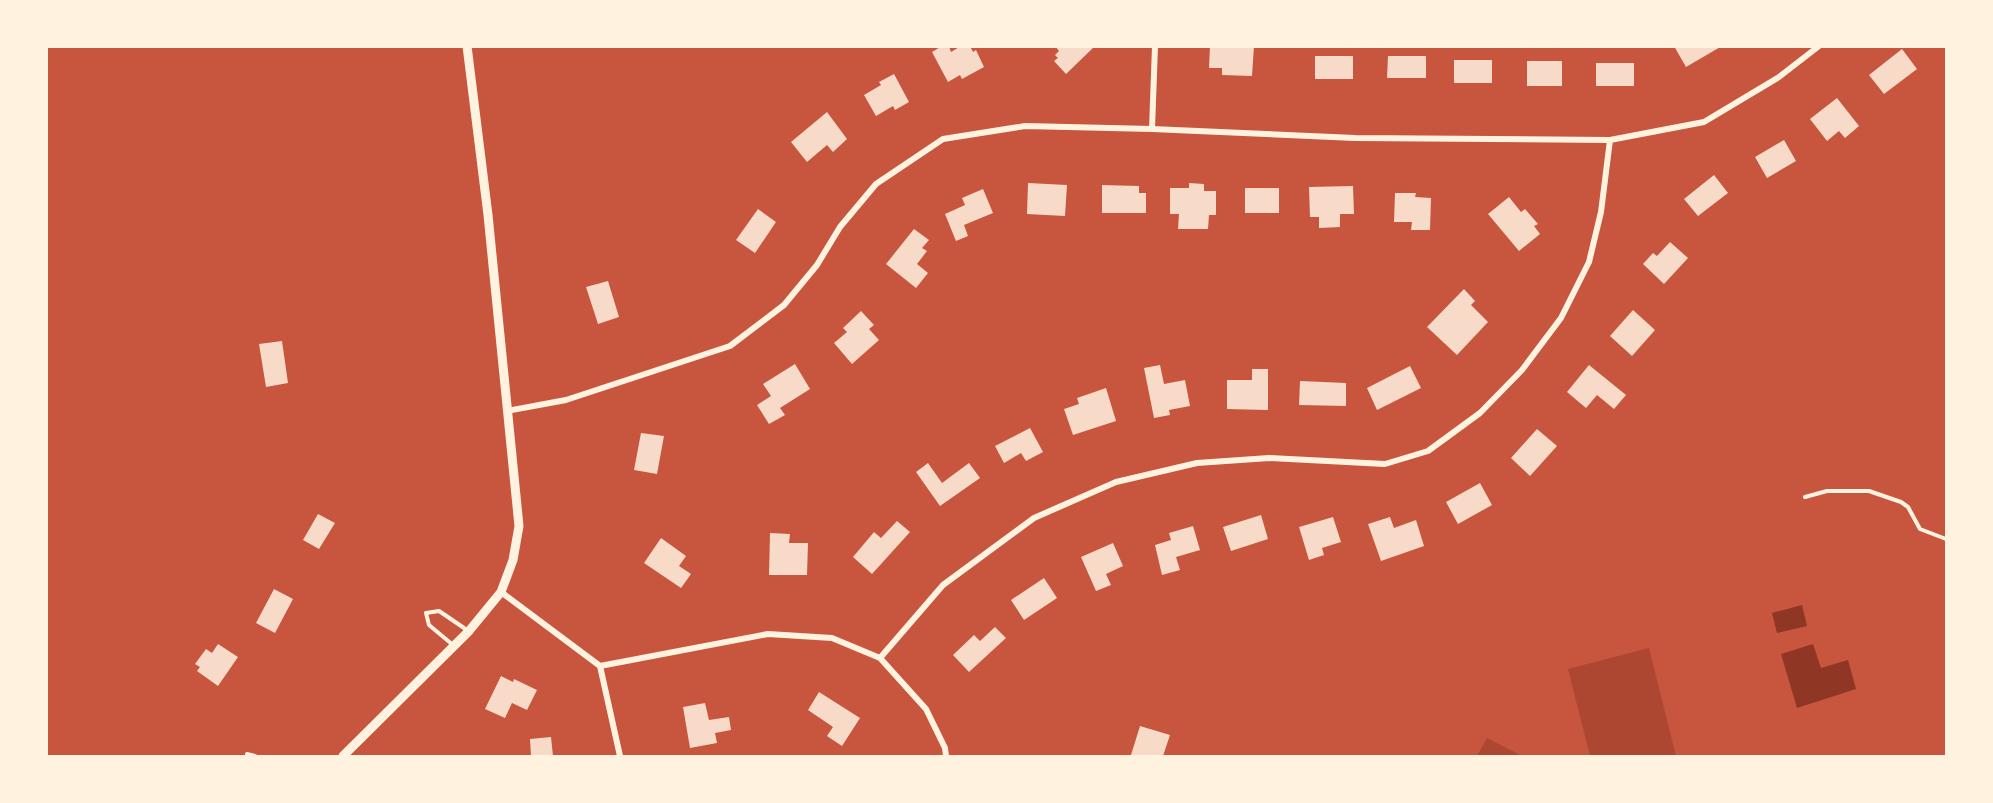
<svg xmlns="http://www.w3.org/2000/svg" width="1993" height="803" font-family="Rubik,sans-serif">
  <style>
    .green { fill: #ae4732 }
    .water { fill: #8f3625 }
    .building { fill: #f7dbc8 }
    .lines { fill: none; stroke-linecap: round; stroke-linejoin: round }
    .service { stroke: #fff3e0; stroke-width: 4 }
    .minor { stroke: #fff3e0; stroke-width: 6 }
    .tertiary { stroke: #fff3e0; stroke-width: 9 }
  </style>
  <rect width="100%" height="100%" fill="#c8553d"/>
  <!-- green -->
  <path class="green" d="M1649,648L1676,756H1590L1568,669Z
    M1487,738L1522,756H1477Z"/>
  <!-- water -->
  <path class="water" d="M1802,605L1807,626L1777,633L1772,613Z
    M1813,644L1821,668L1848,660L1856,689L1797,708L1781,654Z"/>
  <!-- building -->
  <path class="building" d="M942,46H949L951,52L961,46H970L973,52L976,50L984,67L962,79L960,75L948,82L932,52Z
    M1055,46H1095L1066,74L1054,61L1058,58L1055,55L1059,51Z
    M1210,46H1254L1252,76L1222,75V68H1209Z
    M1674,46H1722L1686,67Z
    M1902,49L1917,69L1884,94L1869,75Z
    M1315,56H1353V79H1315Z
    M1388,56H1426V78H1387Z
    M1454,60H1492V83H1454Z
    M1527,61H1562V86H1527Z
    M1596,63H1634V86H1596Z
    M894,74L909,102L895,110L893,106L876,116L864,95L881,85L879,82Z
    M1837,98L1859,126L1845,138L1839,131L1827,141L1810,119Z
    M827,112L847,139L833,152L827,145L807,162L791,142Z
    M1784,140L1796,161L1767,178L1755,157Z
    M1714,175L1728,193L1698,216L1684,199Z
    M1028,183L1067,185L1065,216L1027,214Z
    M1189,183L1204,184V191H1216V215H1209L1208,229H1178L1179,214H1170V188H1189Z
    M1102,185L1139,186V193H1146V213H1102Z
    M1353,186L1354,214H1340V227L1319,228V217H1310L1309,187Z
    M1245,188H1279V213H1245Z
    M983,189L993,213L964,225L968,236L956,241L945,214L965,205L962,198Z
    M1395,193H1416L1415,197L1431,198L1430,230H1411L1412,222H1394Z
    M1509,197L1521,212L1525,209L1538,224L1534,226L1540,234L1519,251L1488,214Z
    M758,209L776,222L755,253L736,240Z
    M914,229L929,240L922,248L927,251L917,264L928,273L916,288L886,264Z
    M1670,242L1688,258L1664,284L1643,264L1653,253L1657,256Z
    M608,281L619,317L598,324L586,287Z
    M1464,289L1475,301L1471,305L1488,322L1457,355L1427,327Z
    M1633,310L1655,330L1632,356L1610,336Z
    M861,311L874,325L869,329L879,340L852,364L834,343L847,332L843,328Z
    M282,341L288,383L266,387L259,344Z
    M795,364L810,389L780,408L785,415L769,424L757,405L771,396L763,384Z
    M1160,365L1164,384L1185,380L1190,406L1169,410L1170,415L1154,418L1144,368Z
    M1589,365L1626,395L1614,409L1597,395L1586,408L1567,392Z
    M1410,366L1421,388L1377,410L1367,388Z
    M1252,369H1268V410L1227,409V380H1252Z
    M1300,381L1346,383V406L1299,405Z
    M1106,388L1116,421L1073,435L1064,409L1079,404L1077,398Z
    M1030,428L1043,452L1026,461L1021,453L1004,463L995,446Z
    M1537,429L1557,446L1530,476L1511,458Z
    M641,433L664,436L657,474L634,470Z
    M928,463L942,483L969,463L980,478L940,506L916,472Z
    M1480,483L1492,505L1458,524L1446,502Z
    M318,514L335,523L319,549L303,540Z
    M1261,515L1268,539L1231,551L1223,527Z
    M1333,517L1341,542L1322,548L1324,555L1309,560L1299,527Z
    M1390,517L1394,528L1416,520L1424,546L1381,561L1368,524Z
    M897,521L910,532L872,574L853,557L874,532L881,538Z
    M1193,526L1200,550L1176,557L1180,570L1162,575L1155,545L1171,540L1169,533Z
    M770,533L790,534L789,543H808L807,575H769Z
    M661,538L686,556L679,566L691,574L681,588L644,563Z
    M1113,543L1123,566L1106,574L1111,585L1096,591L1081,557Z
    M1044,578L1057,598L1024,620L1011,600Z
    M274,589L293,599L275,633L256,623Z
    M995,627L1006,638L969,672L953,655L974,635L980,641Z
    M218,644L238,657L218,686L197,671L200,667L195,664L206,649L212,653Z
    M501,676L513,682L514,679L537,690L527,710L512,703L505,718L485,709Z
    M819,692L860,718L842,746L827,736L833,727L808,710Z
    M705,703L709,720L729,717L731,730L715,733L717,743L690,748L683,707Z
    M1140,726L1170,735L1163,756L1131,755Z
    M551,737L553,756H531L530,739Z"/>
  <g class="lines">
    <!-- service -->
    <path class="service" d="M1805,497L1827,491H1869L1901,502L1908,507L1920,529L1946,539
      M453,645L429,625L426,613L439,611L467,630
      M247,754L255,756"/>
    <!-- minor -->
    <path class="minor" d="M1152,129L1155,46
      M507,411L566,400L730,346L784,305L817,265L840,227L876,184L943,139L1025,126L1152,129L1355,138L1610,140L1704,122L1779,77L1819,46
      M501,592L600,666L620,756
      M880,658L943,585L1034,518L1116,482L1197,463L1269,458L1385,464L1428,451L1480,413L1522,370L1561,318L1589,262L1601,212L1610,140
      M600,666L768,634L832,638L880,658L926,709L945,748L946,756"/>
    <!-- tertiary -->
    <path class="tertiary" d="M343,756L469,631L501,592L513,560L519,526L488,215L467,46"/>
  </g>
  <!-- border -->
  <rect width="1993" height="803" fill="none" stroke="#fff3e0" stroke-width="96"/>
</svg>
